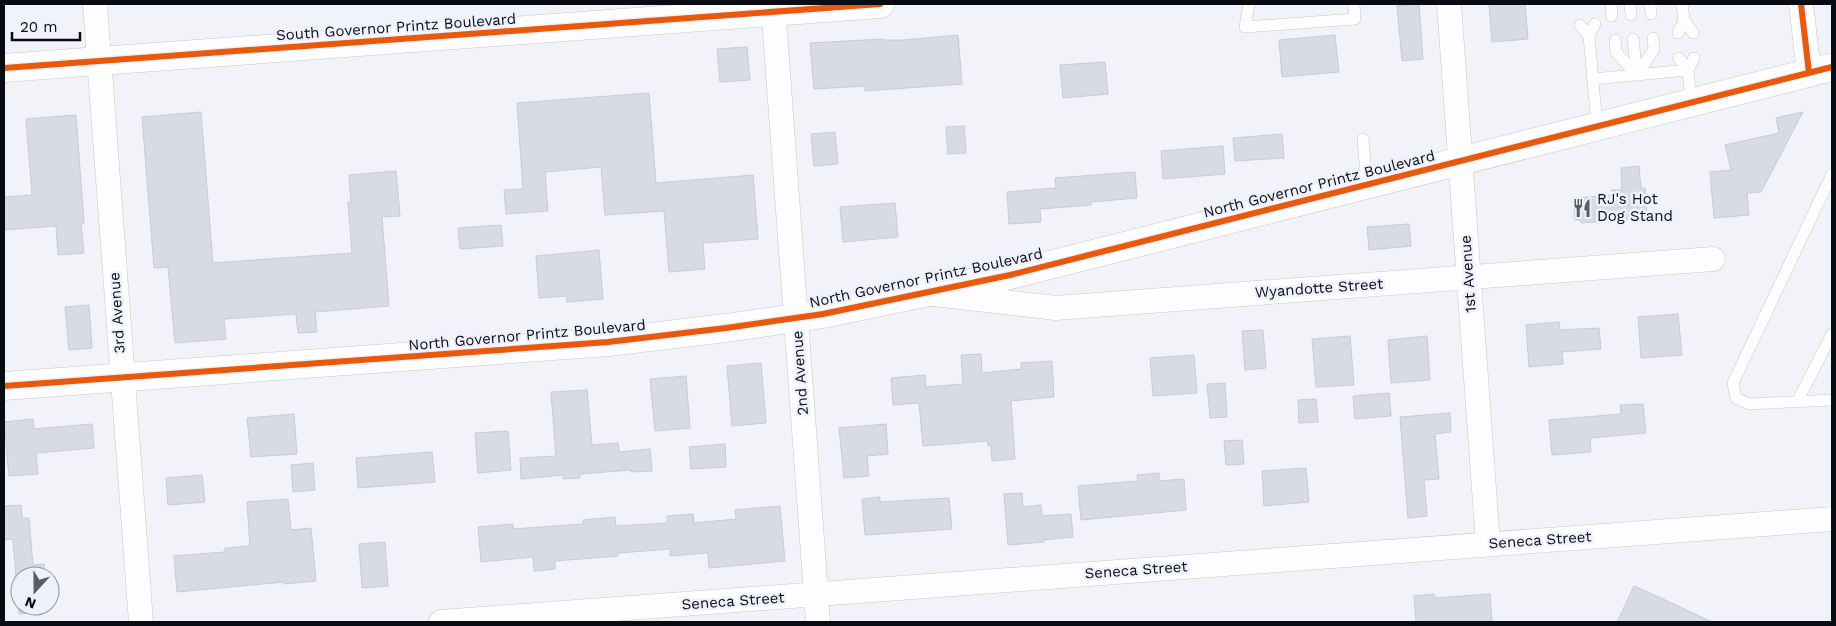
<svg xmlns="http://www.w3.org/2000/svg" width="1836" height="626" font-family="'Work Sans',sans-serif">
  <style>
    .building { fill: #d9dbe2; stroke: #c9cad2 }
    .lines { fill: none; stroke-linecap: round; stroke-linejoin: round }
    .service-casing { stroke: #c6c7ce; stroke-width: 12 }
    .minor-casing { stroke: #c6c7ce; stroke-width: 25 }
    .primary-casing { stroke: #c6c7ce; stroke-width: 29 }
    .service { stroke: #fdfdfe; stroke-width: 11 }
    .minor { stroke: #fdfdfe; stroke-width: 24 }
    .primary { stroke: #fdfdfe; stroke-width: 28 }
    .cycleway-casing { stroke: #eef1fc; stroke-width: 9 }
    .cycleway { stroke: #e8590c; stroke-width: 6 }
    .labels { text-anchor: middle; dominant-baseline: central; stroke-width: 5; stroke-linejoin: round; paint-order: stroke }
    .street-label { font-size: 15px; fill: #0a0c14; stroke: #eef1fc }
    .poi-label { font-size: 15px; fill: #0a0c14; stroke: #eef1fc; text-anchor: start }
  </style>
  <rect width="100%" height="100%" fill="#f2f3f8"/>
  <!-- building -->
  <path class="building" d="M1419,4L1423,59L1402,61L1397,6Z
    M1489,4H1525L1528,39L1492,42Z
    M958,35L962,84L865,91L864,86L814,89L810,43L884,39V40H904Z
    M1335,35L1339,72L1282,77L1279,40Z
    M747,47L750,80L720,82L717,49Z
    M1105,62L1108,94L1063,98L1060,65Z
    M649,93L656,183L753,175L758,239L703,243L705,269L669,272L664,211L605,215L601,167L545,172L548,211L506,214L504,190L523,189L517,103Z
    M201,112L213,263L352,253L348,202H351L349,175L396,171L400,216L382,217L389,306L315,312L317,332L298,333L296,314L224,319L226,339L175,343L168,267L154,268L142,117Z
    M1803,112L1761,192L1747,193L1749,215L1714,218L1710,172L1731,170L1725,145L1779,133L1776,118Z
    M76,115L84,223L81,224L84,253L58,255L56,226L4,230V197L32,195L26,119Z
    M964,126L966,153L948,154L946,127Z
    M835,132L838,164L814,166L811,134Z
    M1282,134L1284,158L1235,161L1233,138Z
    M1223,146L1225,174L1163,179L1161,151Z
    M1639,166L1641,188H1645L1647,218L1581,223V220H1575L1573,198L1613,195L1612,190H1622L1621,168Z
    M1135,172L1137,198L1091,202V205L1040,209L1041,222L1009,224L1007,192L1056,188L1055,178Z
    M895,203L898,237L843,242L840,207Z
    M1409,224L1411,246L1369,250L1367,227Z
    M501,225L503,246L460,249L458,228Z
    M599,250L603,299L567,302L566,296L539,298L536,256Z
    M89,305L92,348L69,350L65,307Z
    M1678,314L1682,355L1641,358L1638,317Z
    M1559,322L1560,330L1599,328L1601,349L1562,352L1563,364L1529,367L1526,325Z
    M1263,330L1266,368L1245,370L1242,331Z
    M1350,336L1354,385L1316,387L1312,339Z
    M1427,336L1430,380L1391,383L1388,340Z
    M981,354L982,373L1021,369V363L1052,361L1054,397L1011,401L1015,459L992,461L991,446H988V441L923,446L919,403L893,405L891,378L925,375L926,387L963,384L961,355Z
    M1194,355L1197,393L1153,396L1150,358Z
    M761,363L766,423L732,426L727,366Z
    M686,376L690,428L655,431L650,379Z
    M1225,383L1227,417L1210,418L1207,384Z
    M587,390L592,445L618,443L619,452L650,449L652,471L631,472V470L580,474V478L563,479V475L521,479L520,458L556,456L551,392Z
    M1389,393L1391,416L1355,419L1353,396Z
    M1316,399L1318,422L1299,423L1298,400Z
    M1643,404L1646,433L1590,438L1591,452L1552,455L1549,420L1621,414L1620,405Z
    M1450,413L1451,432L1435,434L1439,479L1424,480L1427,516L1408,518L1400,417Z
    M294,414L297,454L251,457L247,418Z
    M33,419L34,429L92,424L94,448L36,453L38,474L9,476L4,422Z
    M886,424L888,454L867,456L869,476L844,478L839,428Z
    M508,431L511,470L478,473L475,433Z
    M1242,440L1244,464L1226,465L1224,441Z
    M725,444L726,467L691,469L689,447Z
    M432,452L435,482L358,488L356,458Z
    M313,463L315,490L293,492L291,465Z
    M1306,468L1309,502L1264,506L1262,471Z
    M1159,473V481L1184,479L1186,510L1081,520L1078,486L1138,481L1137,475Z
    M202,475L205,502L168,505L166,478Z
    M1022,493L1023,507L1041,505L1042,516L1071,514L1073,537L1043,540L1044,542L1008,545L1004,494Z
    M880,497V502L949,498L952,529L865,535L862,499Z
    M288,499L291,530L311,528L316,581L284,584V582L177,592L174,556L225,552V548L250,546L247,502Z
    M21,505L22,518H29L33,565L44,564L45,576H20V606H48V612L19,614L13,539L4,540V506Z
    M780,506L785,561L709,568L708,553L670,556V549L618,553V556L555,561V569L534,571L533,557L481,562L478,527L513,524V529L583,524V520L615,517L616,526L667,523V516L693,514L694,523L736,519L735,510Z
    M385,542L388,586L362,588L359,544Z
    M1634,586L1663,599L1712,622H1617Z
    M1434,594L1435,598L1490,594L1492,622H1416L1414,596Z"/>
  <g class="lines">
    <!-- service casing -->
    <g class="service-casing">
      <path id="service" d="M1249,4L1245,27L1355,19L1354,4
        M1611,4L1612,16
        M1630,4L1631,15
        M1650,4L1651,14
        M1682,4L1684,20L1693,33
        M1580,25L1589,36L1597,126
        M1678,33L1684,20
        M1589,36L1595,24
        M1633,39L1637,75
        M1615,40L1616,52L1637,75
        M1679,58L1688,70L1691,102
        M1637,75L1654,49L1653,38
        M1593,79L1688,70L1694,58
        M1363,139L1367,185
        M1832,174L1733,383L1736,398L1749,404L1832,400
        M1797,402L1832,334"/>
    </g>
    <!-- minor casing -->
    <g class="minor-casing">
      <path id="minor" d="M95,4L141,622
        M773,4L818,622
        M1449,4L1488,544
        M1801,4L1809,73
        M934,294L1056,308L1713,259
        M441,622L1832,519"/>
    </g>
    <!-- primary casing -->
    <g class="primary-casing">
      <path id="primary" d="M4,68L880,4
        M4,386L608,342L726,328L823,314L1010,275L1832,67"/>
    </g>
    <!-- service -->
    <use href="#service" class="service"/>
    <!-- minor -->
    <use href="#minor" class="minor"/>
    <!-- primary -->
    <use href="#primary" class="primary"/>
    <!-- cycleway casing -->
    <g class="cycleway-casing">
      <path id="cycleway" d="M1801,4L1809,73
        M4,68L880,4
        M4,386L608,342L726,328L823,314L1010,275L1832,67"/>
    </g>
    <!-- cycleway -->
    <use href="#cycleway" class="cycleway"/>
  </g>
  <!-- icons -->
  <defs>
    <g id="restaurant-bare" transform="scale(1.5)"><path d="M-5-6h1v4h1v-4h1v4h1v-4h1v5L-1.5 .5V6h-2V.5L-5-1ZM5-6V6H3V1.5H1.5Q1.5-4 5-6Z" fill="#5b5d64" stroke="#eef1fc" stroke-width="2.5" paint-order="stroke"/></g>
  </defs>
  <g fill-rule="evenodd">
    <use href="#restaurant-bare" x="1582" y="208"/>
  </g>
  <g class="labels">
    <!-- street labels -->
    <g class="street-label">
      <text transform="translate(396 27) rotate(-4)">South Governor Printz Boulevard</text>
      <text transform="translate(1319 184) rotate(-14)">North Governor Printz Boulevard</text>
      <text transform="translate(1468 274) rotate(-94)">1st Avenue</text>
      <text transform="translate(926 278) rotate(-12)">North Governor Printz Boulevard</text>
      <text transform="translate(1319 288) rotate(-4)">Wyandotte Street</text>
      <text transform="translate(117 313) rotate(-94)">3rd Avenue</text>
      <text transform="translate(527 335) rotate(-5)">North Governor Printz Boulevard</text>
      <text transform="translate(800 373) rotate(-94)">2nd Avenue</text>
      <text transform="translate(1540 540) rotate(-4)">Seneca Street</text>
      <text transform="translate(1136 570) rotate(-4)">Seneca Street</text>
      <text transform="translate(733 601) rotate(-4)">Seneca Street</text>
    </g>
    <!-- poi labels -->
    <g class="poi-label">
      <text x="1597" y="199">RJ's Hot<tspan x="1597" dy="17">Dog Stand</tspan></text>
    </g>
  </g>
  <!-- border -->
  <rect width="1836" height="626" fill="none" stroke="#0a0c14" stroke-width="10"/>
  <!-- north arrow -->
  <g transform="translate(35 591) rotate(201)"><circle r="24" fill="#eef1fc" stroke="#93959f"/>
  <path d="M0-4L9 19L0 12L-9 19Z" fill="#5b5d64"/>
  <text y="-8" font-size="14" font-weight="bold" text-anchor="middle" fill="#0a0c14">N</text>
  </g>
  <!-- scale -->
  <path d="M12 32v8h68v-8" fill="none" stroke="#0a0c14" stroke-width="2.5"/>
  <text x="20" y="32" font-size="15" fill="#0a0c14" stroke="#eef1fc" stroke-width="4" paint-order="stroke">20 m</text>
</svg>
